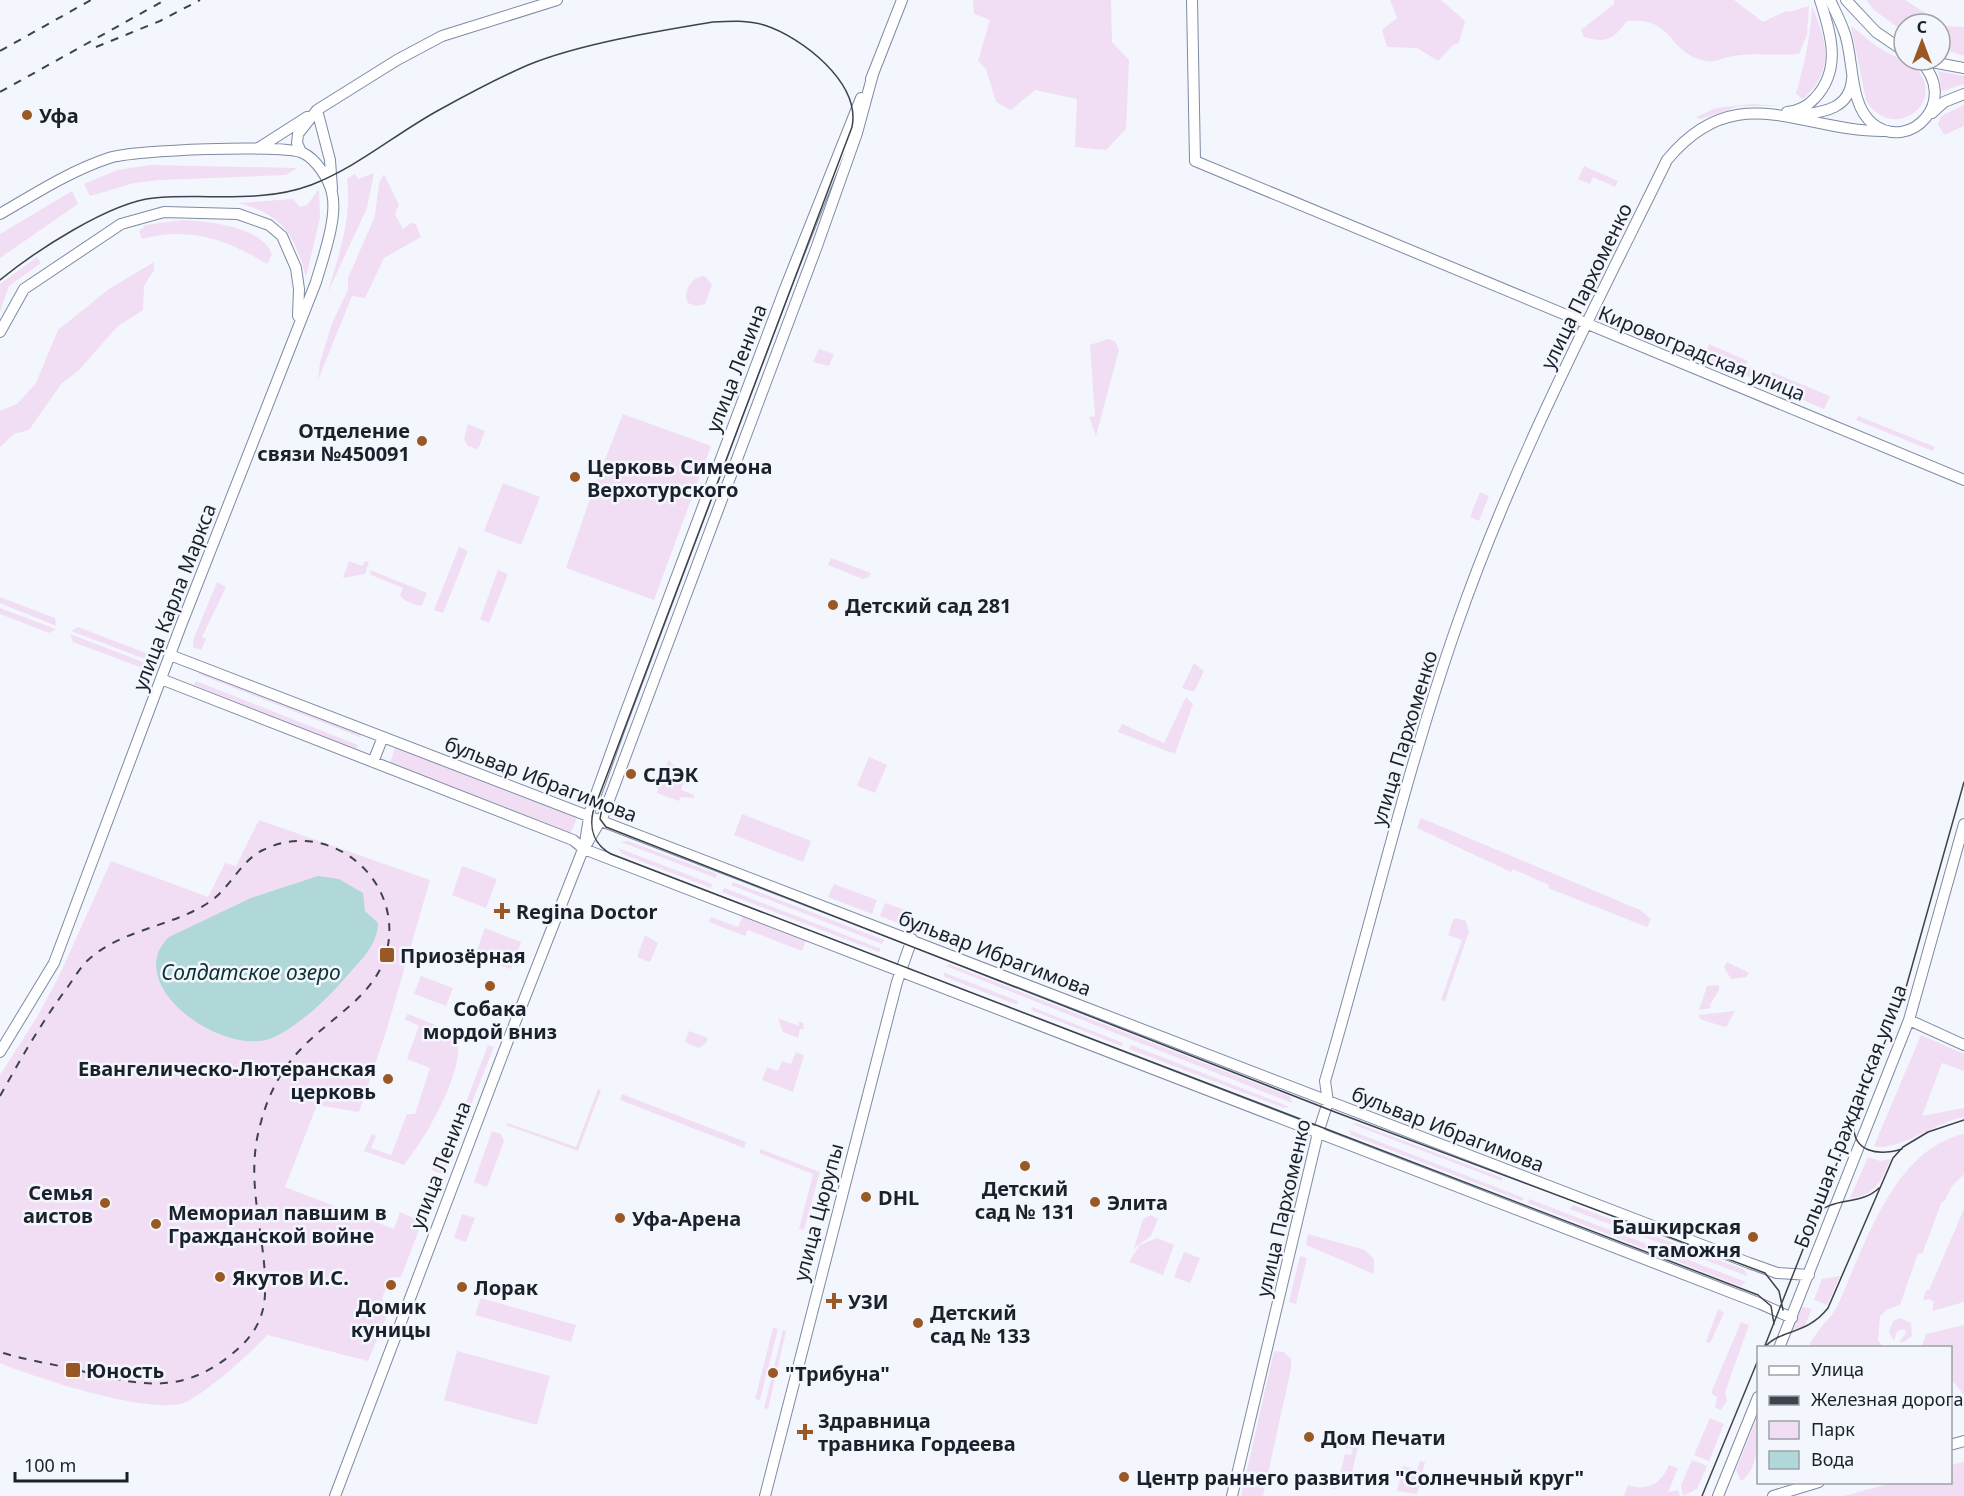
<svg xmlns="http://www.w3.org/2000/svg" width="1964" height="1496" font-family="'Noto Sans',sans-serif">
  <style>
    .green { fill: #f1def4 }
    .water { fill: #b0d8d8 }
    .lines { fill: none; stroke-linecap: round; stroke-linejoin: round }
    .secondary-casing { stroke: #7c8ba4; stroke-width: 12 }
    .primary-casing { stroke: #7c8ba4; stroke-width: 12 }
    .secondary { stroke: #fff; stroke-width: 10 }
    .primary { stroke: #fff; stroke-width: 10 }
    .tram { stroke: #3d434c; stroke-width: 1.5 }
    .rail { stroke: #3d434c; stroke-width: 2; stroke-dasharray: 8 8; stroke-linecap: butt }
    .poi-dot { fill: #9a5924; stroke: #f3f6fc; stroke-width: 2 }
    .labels { text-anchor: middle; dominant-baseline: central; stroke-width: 5; stroke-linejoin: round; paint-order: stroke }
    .poi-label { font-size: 20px; font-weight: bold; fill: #1b212b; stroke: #f3f6fc; text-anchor: start }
    .street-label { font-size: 20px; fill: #1b212b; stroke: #f3f6fc }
    .water-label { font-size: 21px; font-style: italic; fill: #093132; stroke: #f3f6fc }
  </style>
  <rect width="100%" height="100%" fill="#f3f6fc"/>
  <!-- green -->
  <path class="green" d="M973,0H1111L1112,42L1129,60L1126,129L1106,150L1075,147L1077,99L1035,90L1011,110L996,102L986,69L978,61L990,20L974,14Z
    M1390,0H1441L1465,21L1459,43L1453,45L1438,61L1417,48L1387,47L1382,30L1397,18Z
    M1614,0H1734L1763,22L1786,11L1789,12L1809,6L1807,35L1799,54C1778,56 1754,52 1733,56C1725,57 1715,63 1706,61C1665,52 1676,17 1627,21C1613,39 1607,44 1584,37L1581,30L1614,4Z
    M1866,0H1905L1946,26L1964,27V56L1940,48V24H1904V32L1874,10Z
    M1812,6C1827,43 1835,69 1803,99L1796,94C1804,65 1811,36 1812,6Z
    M1851,26C1861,33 1870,42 1881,49C1893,57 1911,61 1920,73C1943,107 1890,142 1866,100Z
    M1938,71L1964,76V84L1942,91Z
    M1752,104L1781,106H1739L1701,119L1696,117L1716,108Z
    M1964,105V126L1944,135L1938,124L1941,116Z
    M150,165L297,168L286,175L159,180L134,183L90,196L84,184L118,170Z
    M1584,166L1618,181L1615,187L1593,177L1590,184L1578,179Z
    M374,173L367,208L328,292C339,253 352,220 347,179L355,174L358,179Z
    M384,174L399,205L395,214L403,229L411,223L416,224L421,237L384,258L365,298L352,296L318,380L320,362L333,321L348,290V278L375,216L379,183Z
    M319,189L320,218L306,277C294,234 283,215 238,203L293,199L300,207L307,205Z
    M72,191L78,204L0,258V234Z
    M182,220C207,221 263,226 272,255L267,264C227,239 189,226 142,239L139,231L146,225Z
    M37,257L41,263L9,286L0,312V284Z
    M154,262V270L144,286L143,310L118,326L79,370L61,384L29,430L14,434L0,447V411L17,404L36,383L58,330L109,289Z
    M705,276L712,285L705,304L696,306L688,303C682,291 692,276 705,276Z
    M1108,339L1115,341L1119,350L1096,436L1089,417L1095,416L1090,345Z
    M1709,344L1748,361L1746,365L1756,370L1752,378L1704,357Z
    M819,349L834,354L829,366L813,362Z
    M1772,372L1830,396L1824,409L1759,381L1763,374L1770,377Z
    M623,414L711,446L654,600L566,568L593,490Z
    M1858,416L1935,447L1933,451L1856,420Z
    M468,424L485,431L479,447L476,449L468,446L464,439Z
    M503,483L540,497L521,545L484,531Z
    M1480,492L1489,496L1479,521L1470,517Z
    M459,547L468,551L443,613L434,610Z
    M831,558L871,573L869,577L863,579L828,565Z
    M349,561L362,566L365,561L369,562L365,574L343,578Z
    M370,570L427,593L422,605L418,606L404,600L400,595L403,588L371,575Z
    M498,570L508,574L489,623L480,619Z
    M217,582L226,587L202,637L206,639L201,650L193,647V640Z
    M0,597L55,618L56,626L0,603Z
    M0,608L56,629L49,633L0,614Z
    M78,627L146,653L150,661L71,631Z
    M70,634L148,664L140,667L73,642Z
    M1194,663L1204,671L1194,692L1182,688Z
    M200,670L362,733L360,737L198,674Z
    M196,681L358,745L356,749L194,685Z
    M1186,697L1193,704L1175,754L1118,732L1122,724L1164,743Z
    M395,748L578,816L570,834L389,766Z
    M869,757L887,765L875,793L857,786Z
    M668,760L686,777L681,790L694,795V798L681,797L679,801L657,793L661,774L666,775L668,768L666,767Z
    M742,814L811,841L803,862L734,835Z
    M1421,818L1640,910L1651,919L1647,927L1548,888L1549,885L1513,869L1511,872L1417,828Z
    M259,820L430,880L386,1032L359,1112L317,1105L285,1187L394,1229L400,1212L422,1222L401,1277L391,1278L382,1298L388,1313L368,1361L267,1335C250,1354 209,1390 186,1402C156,1417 32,1377 0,1363V1075L37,1017L60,974L111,861L208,897L225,863L236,866Z
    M628,841L717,874L716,878L621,842Z
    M618,848L712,884L711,888L622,854Z
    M462,866L497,879L486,908L452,895Z
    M733,882L884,940L882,944L731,885Z
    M834,884L877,900L872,914L828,897Z
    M724,888L881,949L879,952L722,892Z
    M885,903L911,912L906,926L880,916Z
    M743,916L806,940L802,951L748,930L745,936L709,922L711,917L738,927Z
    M1456,918L1466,921L1469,932L1445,1001L1441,1000L1462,940L1448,935L1453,920Z
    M485,928L521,942L511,969L475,956Z
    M645,935L658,943L650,962L637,957Z
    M1727,962L1749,973L1746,977L1731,979L1724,967Z
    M949,964L1291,1097L1292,1103L946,966Z
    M943,972L1018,1001L1017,1005L945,977Z
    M421,976L453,988L446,1006L414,994Z
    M1719,985V990L1710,1005L1711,1008L1699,1010L1707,986Z
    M1032,1007L1123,1043L1121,1046L1031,1010Z
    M1735,1011L1727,1026L1724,1027L1700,1019L1699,1015Z
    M408,1014L457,1034C467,1069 426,1137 404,1165L364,1151L372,1134L376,1136L371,1148L391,1155L407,1114H415L430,1068L407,1059L419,1026L404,1019Z
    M778,1018L799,1026V1022H803L804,1029H800L798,1038L783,1032Z
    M689,1031L708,1038L706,1043L699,1048L685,1042Z
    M1921,1035L1964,1054V1071L1942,1063L1922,1116L1964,1108V1117C1939,1121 1895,1153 1874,1146Z
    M488,1045L494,1047L454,1148L449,1146Z
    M1131,1045L1290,1107L1284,1108L1129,1049Z
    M796,1052L804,1055L793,1092L762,1080L767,1067L778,1071L782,1061L791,1064Z
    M598,1089L601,1090L578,1151L506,1125L507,1123L576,1147Z
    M622,1094L746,1142L744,1148L620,1100Z
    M1356,1123L1503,1178L1502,1181L1352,1124Z
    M1349,1130L1524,1198L1522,1201L1351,1135Z
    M492,1131L501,1134L504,1141L487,1187L474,1182Z
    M1964,1134V1174L1952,1186L1944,1202L1942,1201L1922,1254L1918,1253L1900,1305L1888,1309L1880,1316L1878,1340L1883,1347H1809C1814,1332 1829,1321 1837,1307C1864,1248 1893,1149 1964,1134Z
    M761,1149L820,1172L804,1230L799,1229L813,1174L759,1153Z
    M438,1152L450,1156L444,1175L432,1170Z
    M1868,1157L1880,1161L1891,1159C1881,1180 1876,1196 1850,1198Z
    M1529,1199L1746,1282L1740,1286L1528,1203Z
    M1573,1205L1745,1270L1747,1276L1570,1209Z
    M1964,1209V1302L1932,1311L1934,1302L1930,1299L1923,1300L1926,1290H1929Z
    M462,1214L475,1218L466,1242L454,1238Z
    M1151,1215L1158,1219L1151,1236L1134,1248L1143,1219Z
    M1308,1234L1365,1250L1374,1259V1274L1306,1245Z
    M1157,1238L1174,1245L1163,1275L1129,1262L1140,1245Z
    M1184,1252L1200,1258L1190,1283L1174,1277Z
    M1300,1256L1307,1258L1296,1304L1289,1302Z
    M1840,1276L1827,1305L1814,1300L1822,1279Z
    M481,1298L576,1325L571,1342L475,1315Z
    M1802,1307L1812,1309L1804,1327L1792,1331Z
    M1718,1309L1724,1313L1710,1343L1706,1342Z
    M1900,1318L1911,1323L1912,1336L1904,1342H1899L1906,1333L1904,1329L1897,1331L1894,1341L1889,1332L1893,1321Z
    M1741,1322L1749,1325L1725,1392L1727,1401L1721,1410L1715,1407L1717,1397L1711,1393Z
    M1964,1325V1395L1951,1379L1950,1348L1924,1347L1922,1345L1926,1334Z
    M773,1328L778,1329L760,1400L755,1399Z
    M783,1330L786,1331L768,1409L764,1408Z
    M457,1351L550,1376L537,1425L444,1400Z
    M1274,1351L1284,1352L1291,1359V1369L1263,1496H1241Z
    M1758,1415C1759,1433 1759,1471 1741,1481L1736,1470Z
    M1710,1418L1724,1424L1709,1461L1694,1455Z
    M1346,1438L1359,1442L1350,1482L1338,1479L1336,1489L1331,1488L1334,1478L1339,1479L1345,1454L1351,1455L1353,1449L1345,1447Z
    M1692,1460L1707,1466L1697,1489L1683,1496L1681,1485Z
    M1420,1461L1425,1462L1417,1494L1397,1491L1403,1466L1417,1470Z
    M1964,1462V1496H1844L1891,1483L1950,1482L1951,1465Z
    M1669,1465L1678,1468L1668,1492L1678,1490L1680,1496H1624L1628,1485C1647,1492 1662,1483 1669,1465Z"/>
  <!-- water -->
  <path class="water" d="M318,876L339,879L363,893L365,911L378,923C378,945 359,962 346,977C327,999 299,1026 272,1038C223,1058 120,984 169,937L251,898Z"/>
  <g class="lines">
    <!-- secondary casing -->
    <g class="secondary-casing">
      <path id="secondary" d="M1192,0L1195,161L1964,480
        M871,79L902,0
        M317,110L330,160L332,189
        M1787,112C1799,111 1807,107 1815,98C1842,69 1831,34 1820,0
        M1801,115C1825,112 1850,108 1852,79
        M257,149L307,117
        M301,152L297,143L298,134L317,110L397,60L442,36L557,0
        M0,214C36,193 70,171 109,158C132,150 284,144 303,153C316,159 329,179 332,193C338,217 323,258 316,282L180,628L54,963L0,1052
        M0,332L24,289L121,224L164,212L238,214L269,225L282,236L296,268L299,289L298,316
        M170,655L1749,1263L1777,1273L1809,1275
        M161,679L573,840L584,849L1761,1304L1792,1318
        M373,762L383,737
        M585,843L590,811L622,722L784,291L861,98
        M1909,1020L1964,1045
        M1779,1348L1909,1020L1964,824
        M1950,1445L1964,1441
        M335,1496L507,1043L582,852L603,816L817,246L857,133L873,74
        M765,1496L897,982L912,939
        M1232,1496L1318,1133L1328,1102L1325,1081C1370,929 1405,774 1457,625C1513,464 1592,313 1667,160C1737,75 1801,133 1887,131
        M1718,1496L1758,1397
        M1773,1496L1819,1482"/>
    </g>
    <!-- primary casing -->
    <g class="primary-casing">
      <path id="primary" d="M1830,0C1835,11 1841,22 1845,34C1854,61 1849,105 1873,124C1910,153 1961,100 1919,60
        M1846,0L1876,32L1904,51
        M1921,60L1964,68
        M1932,113L1944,102L1964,94"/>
    </g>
    <!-- secondary -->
    <use href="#secondary" class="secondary"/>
    <!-- primary -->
    <use href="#primary" class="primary"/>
    <!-- tram -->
    <path class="tram" d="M0,280C34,252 110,202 154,198C207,193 260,204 311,185C358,167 395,134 439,110C468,94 498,78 528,65C579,44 658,31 713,22C730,21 748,20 764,25C802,37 861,83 852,127L593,812C589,830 595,845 611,854L1758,1295L1771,1306L1774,1324
      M603,803L600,819L606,827L1335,1112L1765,1273L1779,1291L1783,1310
      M1854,1122C1851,1153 1879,1156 1902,1149
      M1815,1215C1833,1196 1861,1206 1879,1188
      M1764,1348L1905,991L1964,782
      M1764,1348C1779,1329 1806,1336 1828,1308L1893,1158L1903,1147L1928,1132L1964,1120
      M1702,1496L1758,1360"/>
    <!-- rail -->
    <path class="rail" d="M96,47L160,21L200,0
      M0,51L91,0
      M0,92L165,0
      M0,1096C20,1060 40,1025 64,992C72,982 78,970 87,961C119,930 171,927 208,903C230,889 240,861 263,850C325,819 395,872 389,938C384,993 334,1013 300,1050C281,1070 268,1095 261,1122C243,1183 267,1234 265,1294C264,1320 252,1338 232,1354C177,1399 132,1383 69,1368C46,1363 22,1359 0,1352"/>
  </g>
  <!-- markers -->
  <g class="poi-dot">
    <circle cx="27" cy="115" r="6"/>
    <circle cx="422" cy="441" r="6"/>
    <circle cx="575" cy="477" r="6"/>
    <circle cx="833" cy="605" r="6"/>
    <circle cx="631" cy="774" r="6"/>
    <path d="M499 902h6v6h6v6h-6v6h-6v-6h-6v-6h6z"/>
    <rect x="379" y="947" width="16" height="16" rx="3"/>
    <circle cx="490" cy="986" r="6"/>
    <circle cx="388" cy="1079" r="6"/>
    <circle cx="1025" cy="1166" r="6"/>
    <circle cx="866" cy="1197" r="6"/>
    <circle cx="1095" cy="1202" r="6"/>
    <circle cx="105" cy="1203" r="6"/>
    <circle cx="620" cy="1218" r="6"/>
    <circle cx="156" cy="1224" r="6"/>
    <circle cx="1753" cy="1237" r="6"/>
    <circle cx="220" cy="1277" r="6"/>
    <circle cx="391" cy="1285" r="6"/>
    <circle cx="462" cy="1287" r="6"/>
    <path d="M831 1292h6v6h6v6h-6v6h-6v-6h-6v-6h6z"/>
    <circle cx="918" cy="1323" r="6"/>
    <rect x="65" y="1362" width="16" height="16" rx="3"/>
    <circle cx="773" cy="1373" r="6"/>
    <path d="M802 1423h6v6h6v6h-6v6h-6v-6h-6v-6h6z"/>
    <circle cx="1309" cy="1437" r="6"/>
    <circle cx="1124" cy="1477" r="6"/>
  </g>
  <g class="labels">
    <!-- poi labels -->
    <g class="poi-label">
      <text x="39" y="115">Уфа</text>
      <text x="410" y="430" text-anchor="end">Отделение<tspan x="410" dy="23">связи №450091</tspan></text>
      <text x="587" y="466">Церковь Симеона<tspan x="587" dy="23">Верхотурского</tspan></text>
      <text x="845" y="605">Детский сад 281</text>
      <text x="643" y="774">СДЭК</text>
      <text x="516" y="911">Regina Doctor</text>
      <text x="400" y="955">Приозёрная</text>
      <text x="490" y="1008" text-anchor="middle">Собака<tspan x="490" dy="23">мордой вниз</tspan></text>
      <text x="376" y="1068" text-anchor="end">Евангелическо-Лютеранская<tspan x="376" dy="23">церковь</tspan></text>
      <text x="1025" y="1188" text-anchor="middle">Детский<tspan x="1025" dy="23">сад № 131</tspan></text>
      <text x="93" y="1192" text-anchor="end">Семья<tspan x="93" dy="23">аистов</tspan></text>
      <text x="878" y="1197">DHL</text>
      <text x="1107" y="1202">Элита</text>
      <text x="168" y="1212">Мемориал павшим в<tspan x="168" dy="23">Гражданской войне</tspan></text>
      <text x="632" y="1218">Уфа-Арена</text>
      <text x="1741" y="1226" text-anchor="end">Башкирская<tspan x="1741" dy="23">таможня</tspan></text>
      <text x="232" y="1277">Якутов И.С.</text>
      <text x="474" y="1287">Лорак</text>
      <text x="848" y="1301">УЗИ</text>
      <text x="391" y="1306" text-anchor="middle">Домик<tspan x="391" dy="23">куницы</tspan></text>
      <text x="930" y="1312">Детский<tspan x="930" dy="23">сад № 133</tspan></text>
      <text x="86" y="1370">Юность</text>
      <text x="785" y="1373">"Трибуна"</text>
      <text x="818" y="1420">Здравница<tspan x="818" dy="23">травника Гордеева</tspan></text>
      <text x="1321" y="1437">Дом Печати</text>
      <text x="1136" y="1477">Центр раннего развития "Солнечный круг"</text>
    </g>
    <!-- street labels -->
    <g class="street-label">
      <text transform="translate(1586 286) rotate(-64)">улица Пархоменко</text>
      <text transform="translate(1702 353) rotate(22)">Кировоградская улица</text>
      <text transform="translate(736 368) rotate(-69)">улица Ленина</text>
      <text transform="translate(174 597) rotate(-69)">улица Карла Маркса</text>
      <text transform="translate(1404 738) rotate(-73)">улица Пархоменко</text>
      <text transform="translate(541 779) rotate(21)">бульвар Ибрагимова</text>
      <text transform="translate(995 953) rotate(21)">бульвар Ибрагимова</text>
      <text transform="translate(1850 1116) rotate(-69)">Большая Гражданская улица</text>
      <text transform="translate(1448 1129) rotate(21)">бульвар Ибрагимова</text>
      <text transform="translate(440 1165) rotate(-69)">улица Ленина</text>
      <text transform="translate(1283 1208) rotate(-77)">улица Пархоменко</text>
      <text transform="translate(818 1212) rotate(-75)">улица Цюрупы</text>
    </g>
    <!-- water labels -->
    <g class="water-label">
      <text x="251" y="972">Солдатское озеро</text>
    </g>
  </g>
  <!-- legend -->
  <rect x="1757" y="1346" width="195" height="138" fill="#f3f6fc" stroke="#9da1a8" stroke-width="1.5"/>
  <rect x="1769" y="1366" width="30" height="9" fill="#ffffff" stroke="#9da1a8" stroke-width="1.5"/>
  <text x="1811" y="1376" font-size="18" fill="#1b212b">Улица</text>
  <rect x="1769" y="1396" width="30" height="9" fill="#3d434c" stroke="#9da1a8" stroke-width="1.5"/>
  <text x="1811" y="1406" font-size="18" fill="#1b212b">Железная дорога</text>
  <rect x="1769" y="1421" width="30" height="18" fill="#f1def4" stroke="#9da1a8" stroke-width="1.5"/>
  <text x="1811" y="1436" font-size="18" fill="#1b212b">Парк</text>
  <rect x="1769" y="1451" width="30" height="18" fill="#b0d8d8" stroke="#9da1a8" stroke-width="1.5"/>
  <text x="1811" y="1466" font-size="18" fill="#1b212b">Вода</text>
  <!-- north arrow -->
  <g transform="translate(1922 42)"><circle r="28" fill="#f3f6fc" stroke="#9da1a8" stroke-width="1.5"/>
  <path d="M0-4.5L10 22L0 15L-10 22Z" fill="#9a5924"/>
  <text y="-9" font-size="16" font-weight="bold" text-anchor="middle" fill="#1b212b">С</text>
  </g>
  <!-- scale -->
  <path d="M15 1472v9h112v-9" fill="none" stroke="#1b212b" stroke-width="3"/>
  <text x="24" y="1472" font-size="18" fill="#1b212b" stroke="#f3f6fc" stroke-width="4.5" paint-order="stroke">100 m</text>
</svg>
